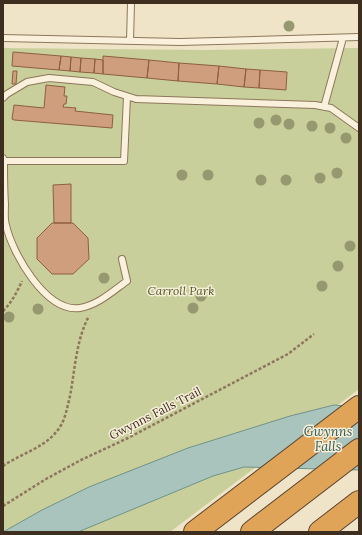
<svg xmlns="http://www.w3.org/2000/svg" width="362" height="535" font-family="Lora,serif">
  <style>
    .green { fill: #c9cf9b }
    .water { fill: #a9c4bc; stroke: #6f938a }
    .building { fill: #cf9f7d; stroke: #8d5f41 }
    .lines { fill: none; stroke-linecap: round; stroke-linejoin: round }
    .service-casing { stroke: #8d765c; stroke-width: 8 }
    .motorway-casing { stroke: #5b4430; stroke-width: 24 }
    .path { stroke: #8d765c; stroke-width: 2.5; stroke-dasharray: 3 2; stroke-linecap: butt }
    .service { stroke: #faf1dc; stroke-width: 6 }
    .motorway { stroke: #e0a458; stroke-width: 22 }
    .tree { fill: #96986f }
    .labels { text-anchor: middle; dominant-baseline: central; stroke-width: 3; stroke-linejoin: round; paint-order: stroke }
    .park-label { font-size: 12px; font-style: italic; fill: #4d5a26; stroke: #f7eed8 }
    .street-label { font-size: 12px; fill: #3d2e20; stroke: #f7eed8 }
    .water-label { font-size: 13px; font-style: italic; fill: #2f5d5a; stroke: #f7eed8 }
  </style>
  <rect width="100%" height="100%" fill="#f0e4c8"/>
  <!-- green -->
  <path class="green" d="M3,48L204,50L359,48V389L170,532H3Z"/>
  <!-- water -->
  <path class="water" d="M334,405L359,407V470L244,467L213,476L78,532H3L42,510L89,487L188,448L290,416Z"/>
  <!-- building -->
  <path class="building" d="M13,52L61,56L59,70L12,66Z
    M61,56L71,57L70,71L59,70Z
    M103,56L149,60L147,78L103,74Z
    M71,57L81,58L80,72L70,71Z
    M81,58L95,59L94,73L80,72Z
    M95,59L103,60V74L94,73Z
    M149,60L179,63L178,81L147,78Z
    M179,63L219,66L217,84L178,81Z
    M219,66L246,69L244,87L217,84Z
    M246,69L260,70L259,88L244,87Z
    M260,70L287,72L286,90L259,88Z
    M13,71H17L16,84H12Z
    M46,85L65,87L64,96H67L66,104H64L63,107L76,108L75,111L113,115L112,128L14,120L12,119L14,105L44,108Z
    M71,184V223H54L53,185Z
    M52,223H73L88,238L89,259L73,274H52L37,259V238Z"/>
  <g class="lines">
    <!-- service casing -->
    <g class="service-casing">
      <path id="service" d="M3,38L180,42L359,37
        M130,41L131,3
        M3,98L7,94L27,82L49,78L93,82L114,92L136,99L315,105L331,108L359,128
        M324,107L343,38
        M3,158L4,161H124L127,97
        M4,161C4,175 4,190 5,204C5,211 4,219 6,225C12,253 46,313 80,308C98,305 113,291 127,281L122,259"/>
    </g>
    <!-- motorway casing -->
    <g class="motorway-casing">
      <path id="motorway" d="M195,532L359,407
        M252,532L359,450
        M320,532L359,502"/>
    </g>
    <!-- path -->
    <path class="path" d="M3,311C12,302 17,292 22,281
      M3,466C20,454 44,448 57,431C65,422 67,408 70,396C75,370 76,340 89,316
      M3,506L46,479L81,460L128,438L288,354L314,334"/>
    <!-- service -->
    <use href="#service" class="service"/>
    <!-- motorway -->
    <use href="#motorway" class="motorway"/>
  </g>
  <!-- trees -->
  <g class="tree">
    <circle cx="289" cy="26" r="5.5"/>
    <circle cx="276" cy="120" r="5.5"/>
    <circle cx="259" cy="123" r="5.5"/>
    <circle cx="289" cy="124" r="5.5"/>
    <circle cx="312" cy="126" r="5.5"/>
    <circle cx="330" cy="128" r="5.5"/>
    <circle cx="346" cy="138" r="5.5"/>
    <circle cx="337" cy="173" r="5.5"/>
    <circle cx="182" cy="175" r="5.5"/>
    <circle cx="208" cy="175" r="5.5"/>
    <circle cx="320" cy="178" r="5.5"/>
    <circle cx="261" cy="180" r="5.5"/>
    <circle cx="286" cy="180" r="5.5"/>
    <circle cx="350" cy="246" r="5.5"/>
    <circle cx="338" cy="266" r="5.5"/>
    <circle cx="104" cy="278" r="5.5"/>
    <circle cx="322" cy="286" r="5.5"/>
    <circle cx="201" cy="296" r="5.5"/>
    <circle cx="193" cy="308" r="5.5"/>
    <circle cx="38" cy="309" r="5.5"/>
    <circle cx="9" cy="317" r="5.5"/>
  </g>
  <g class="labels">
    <!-- park labels -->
    <g class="park-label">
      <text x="181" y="290">Carroll Park</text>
    </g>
    <!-- street labels -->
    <g class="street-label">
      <text transform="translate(155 413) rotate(-27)">Gwynns Falls Trail</text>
    </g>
    <!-- water labels -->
    <g class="water-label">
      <text x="328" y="431">Gwynns<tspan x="328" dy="15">Falls</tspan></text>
    </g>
  </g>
  <!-- border -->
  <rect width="362" height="535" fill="none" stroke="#3d2e20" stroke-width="8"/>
</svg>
